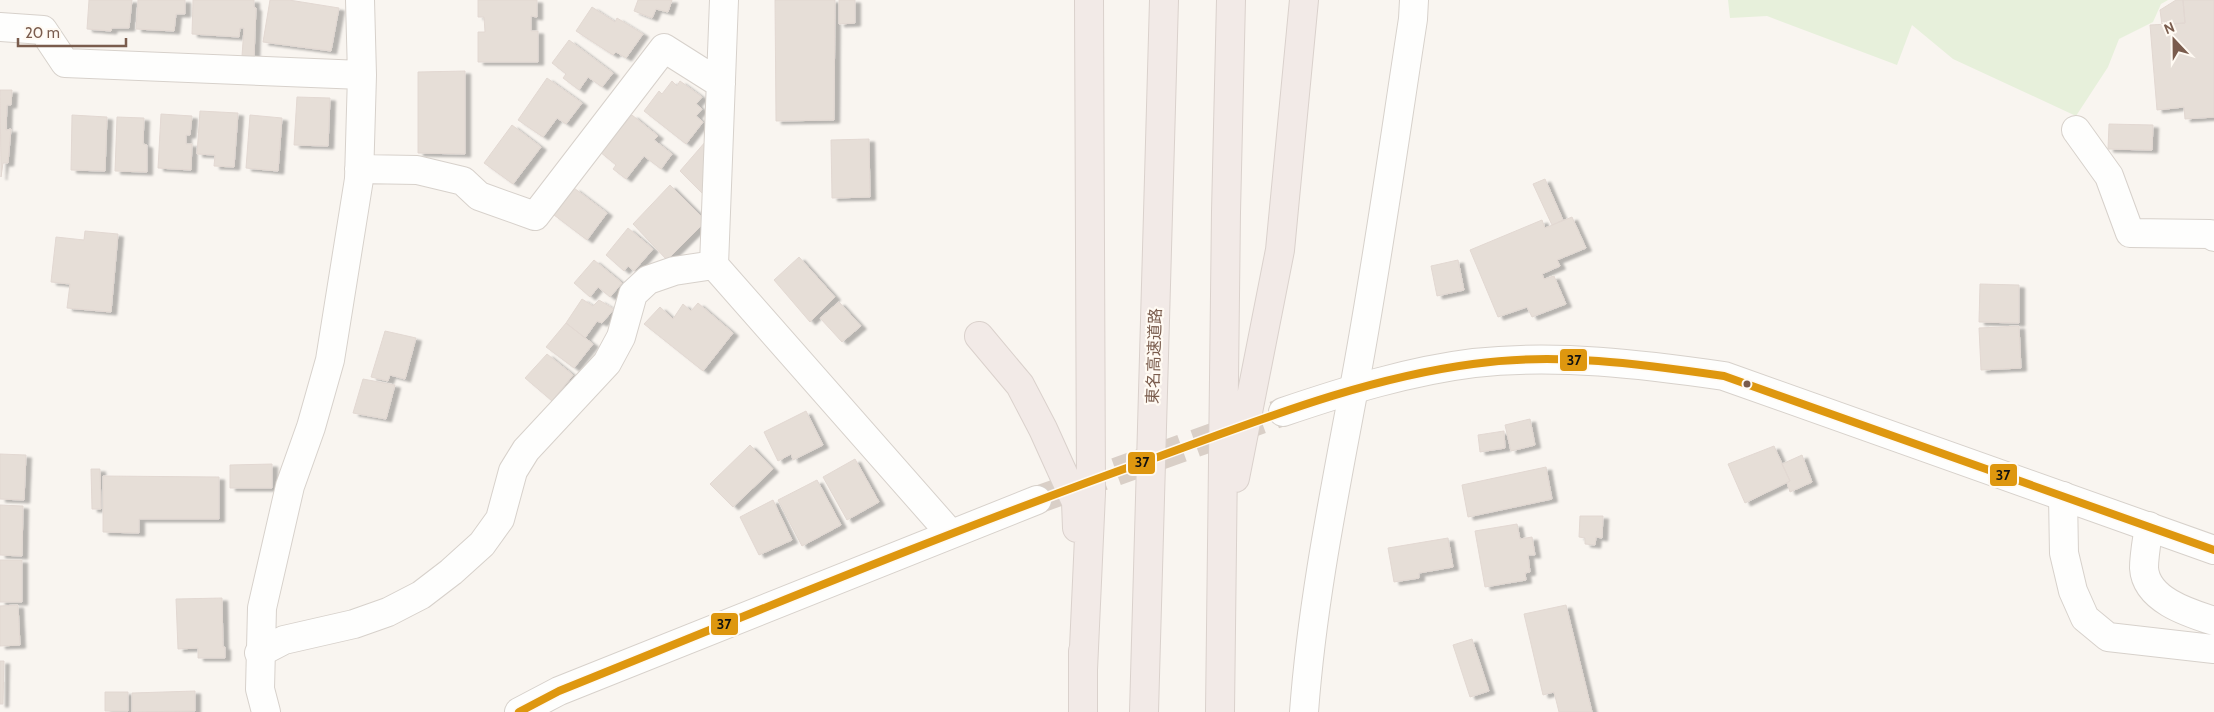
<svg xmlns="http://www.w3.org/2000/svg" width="2214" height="712" font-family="Cabin,'Noto Sans JP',sans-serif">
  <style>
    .green { fill: #e7f0db }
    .building { fill: #e6ded7; stroke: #e2d8d2; filter: url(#shadow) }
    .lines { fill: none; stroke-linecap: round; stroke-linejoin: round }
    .tertiary-tunnel { stroke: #d9cfc7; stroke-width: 28; stroke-dasharray: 28 14; stroke-linecap: butt }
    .minor-casing { stroke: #d7d1cb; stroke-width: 30 }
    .tertiary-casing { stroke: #d7d1cb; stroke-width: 30 }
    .motorway-casing { stroke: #dad1cc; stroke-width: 30 }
    .minor { stroke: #fefefd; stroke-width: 28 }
    .tertiary { stroke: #fefefd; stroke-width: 28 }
    .motorway { stroke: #f2eae7; stroke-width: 28 }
    .bus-1-casing { stroke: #fffaf3; stroke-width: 11 }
    .bus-1 { stroke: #de970f; stroke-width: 8 }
    .bus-dot { fill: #7a5c4d; stroke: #fffaf3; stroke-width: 2 }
    .labels { text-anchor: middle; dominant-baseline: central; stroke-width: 4.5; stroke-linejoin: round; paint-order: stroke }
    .street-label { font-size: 16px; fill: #7a5c4d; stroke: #fffaf3 }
    .line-badge { stroke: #fffaf3; stroke-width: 2 }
    .pale-badge-label { font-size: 14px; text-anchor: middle; font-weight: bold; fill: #111 }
  </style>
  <defs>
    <filter id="shadow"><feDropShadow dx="5.5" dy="3" stdDeviation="1" flood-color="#0004"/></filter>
  </defs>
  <rect width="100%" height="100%" fill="#f9f5f0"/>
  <!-- green -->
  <path class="green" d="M1728,0H2168L2161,4L2153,22L2119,39L2108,67L2076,116L1953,59L1912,25L1897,65L1767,16L1730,18Z"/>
  <!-- building -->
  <path class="building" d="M89,0H132L129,28H112L111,31L87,29Z
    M138,0H185V14H176L174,31L136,29Z
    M193,0H254V7L256,8L254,57L242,56L244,28H240L239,37L192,34Z
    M270,0H289L339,8L331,51L263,42Z
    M478,0H537V17L531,16V31H538V62H478V32H485L484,17H478Z
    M638,0H672L668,12L656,9L652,18L634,11Z
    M775,0H835L834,120L776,121Z
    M839,0H855V23L839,24Z
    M2176,0H2183L2185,23L2162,25L2160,10Z
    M2183,0H2214V117L2185,119L2184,107L2157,110L2150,25L2185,23Z
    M592,7L615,22L617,18L643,34L626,58L616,52L613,55L576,31Z
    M569,40L613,73L602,87L588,77L579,90L563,78L566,74L552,63Z
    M465,71V154L418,153V72Z
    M547,78L582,103L566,124L557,118L543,137L518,120Z
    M672,81L677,86L680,81L702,97L696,104L702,109L696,116L703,122L686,144L644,111L659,91L662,94Z
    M0,90H12L11,105H7L6,130L11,129L8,163H3L1,177Z
    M297,97L330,98L328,146L294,145Z
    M200,111L238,113L234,167L214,166L215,155L197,154Z
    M161,114L192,116L190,135H186V144H192L191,170L158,168Z
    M72,115L107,117L105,171L71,170Z
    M250,115L282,118L278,171L246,168Z
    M632,115L658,136L654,140L672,154L661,169L644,156L626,179L613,169L616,165L600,152Z
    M117,117L144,118L143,144L147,145V172L115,171Z
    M2109,124L2153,125L2152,150L2108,149Z
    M512,125L541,147L513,184L484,163Z
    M869,139L870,197L832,198L831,140Z
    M706,141L709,200L680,171Z
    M1545,179L1563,220L1552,225L1533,184Z
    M670,185L706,221L667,260L633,224Z
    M574,188L607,213L587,240L554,215Z
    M1572,217L1586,248L1557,260L1560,266L1542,274L1544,279L1554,276L1566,304L1532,317L1527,307L1498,317L1470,250L1542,220L1545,228Z
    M628,228L653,249L634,271L628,266L624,271L606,255Z
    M85,231L118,234L111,312L67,308L70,284L51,282L56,237L84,240Z
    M799,257L835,297L810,322L774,280Z
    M594,260L622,283L610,297L598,287L590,297L574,283Z
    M1458,260L1464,290L1437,296L1431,266Z
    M1980,284L2019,285V323L1979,322Z
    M582,299L593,306L599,300L614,309L602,323L597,321L585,338L566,323Z
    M839,302L861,326L842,342L820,318Z
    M698,303L733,333L703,371L644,324L660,307L673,319L683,304L691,311Z
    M566,323L593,344L574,368L546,347Z
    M2019,326L2021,368L1981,370L1979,328Z
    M385,331L416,338L405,379L390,375L388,381L371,377Z
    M547,354L573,375L552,401L525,378Z
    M363,379L395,385L386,419L353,413Z
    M806,411L823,445L793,460L791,454L778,461L764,432Z
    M1530,419L1535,445L1511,451L1505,425Z
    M1504,431L1505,448L1480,452L1478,435Z
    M750,445L773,469L733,507L710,484Z
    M1774,446L1790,481L1745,503L1728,464Z
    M0,454L26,455L24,500L0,499Z
    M1802,455L1812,482L1790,492L1787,483L1790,481L1782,464Z
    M855,459L879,502L847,520L823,477Z
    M272,464V488H230V465Z
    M1546,467L1552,499L1468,517L1462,485Z
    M91,469H100L101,509H92Z
    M103,476L219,477V519H139V533L103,532Z
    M817,480L841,525L802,546L778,500Z
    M773,500L792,540L759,555L740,517Z
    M0,505L23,506L22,556L0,555Z
    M1580,516H1603L1602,538L1596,537L1595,545L1585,544V538L1579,537Z
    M1517,524L1520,539L1532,537L1535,555H1528L1530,572L1525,573L1526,580L1485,587L1475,531Z
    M1448,538L1453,567L1419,573V578L1394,582L1388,548Z
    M0,560H22V602H0Z
    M222,598L223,647H225V658H198V648L178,649L176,599Z
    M18,605L20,645L0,646V606Z
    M1566,605L1592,712H1559L1554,692L1543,695L1524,614Z
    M1472,639L1489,691L1470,697L1453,645Z
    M0,661H4L3,704H0Z
    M195,691V711L132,712V693Z
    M105,692H128V711H105Z"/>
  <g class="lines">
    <!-- tertiary-tunnel -->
    <path class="tertiary-tunnel" d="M1037,500L1283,412"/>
    <!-- minor casing -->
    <g class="minor-casing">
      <path id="minor" d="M724,0L714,265L950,533
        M0,27L43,30L65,63L362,75
        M2076,130L2109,176L2130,233L2210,234L2214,237
        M359,169L417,170L463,181L479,196L535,216L664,48L721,84
        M2063,496L2064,553L2073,591L2085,618L2108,637L2214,649
        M2149,526C2147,540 2144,555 2144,568C2146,600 2189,613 2214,621
        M259,653L284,640L354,624L388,612L421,595L451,572L482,544L500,519L513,471L526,450L607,363L621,337L633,294L648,280L674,271L714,265
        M266,712L260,689L262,608L290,486L311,427L330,360L359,179L362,75L360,0
        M1304,712C1312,603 1334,495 1354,388C1377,266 1394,142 1413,19L1414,0"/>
    </g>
    <!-- tertiary casing -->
    <g class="tertiary-casing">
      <path id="tertiary" d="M1283,412C1345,391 1409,371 1474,363C1557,354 1641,364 1724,376L2214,550
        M519,712L559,691L1037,500"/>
    </g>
    <!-- motorway casing -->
    <g class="motorway-casing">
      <path id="motorway" d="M979,336L1020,385L1043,429L1076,502L1077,528
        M1235,478L1280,250L1304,0
        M1083,651V712
        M1083,670L1091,493L1089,0
        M1144,712L1164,0
        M1220,712L1226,212L1231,0"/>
    </g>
    <!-- minor -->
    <use href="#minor" class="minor"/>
    <!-- tertiary -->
    <use href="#tertiary" class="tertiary"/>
    <!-- motorway -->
    <use href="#motorway" class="motorway"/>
    <!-- bus-1 casing -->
    <g class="bus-1-casing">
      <path id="bus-1" d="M519,712L559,691C755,612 950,531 1149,460C1255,422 1360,379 1473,364C1556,352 1641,364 1724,376L2214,550"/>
    </g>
    <!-- bus-1 -->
    <use href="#bus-1" class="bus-1"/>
  </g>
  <!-- markers -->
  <circle class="bus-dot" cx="1747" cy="384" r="4.5"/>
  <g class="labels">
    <!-- street labels -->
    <g class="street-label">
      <text transform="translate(1154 356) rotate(-88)">東名高速道路</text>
    </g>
  </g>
  <g class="line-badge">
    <rect x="1559" y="348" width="29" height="24" rx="5" fill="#de970f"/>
    <rect x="1127" y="451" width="29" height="24" rx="5" fill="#de970f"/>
    <rect x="1989" y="463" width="29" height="24" rx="5" fill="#de970f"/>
    <rect x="710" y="612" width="29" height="24" rx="5" fill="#de970f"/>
  </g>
  <g class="pale-badge-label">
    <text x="1574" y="365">37</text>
    <text x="1142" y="467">37</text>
    <text x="2003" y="480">37</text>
    <text x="724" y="629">37</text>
  </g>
  <!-- north arrow -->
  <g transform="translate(2174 40) rotate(338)" stroke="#fffaf3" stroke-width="4" paint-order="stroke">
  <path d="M0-4L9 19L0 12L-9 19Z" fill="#7a5c4d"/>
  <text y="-8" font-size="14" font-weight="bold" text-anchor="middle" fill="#7a5c4d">N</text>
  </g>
  <!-- scale -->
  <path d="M18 38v8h108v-8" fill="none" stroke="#7a5c4d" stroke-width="2.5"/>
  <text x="25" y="38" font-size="15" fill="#7a5c4d" stroke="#fffaf3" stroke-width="4" paint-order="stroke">20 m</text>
</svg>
